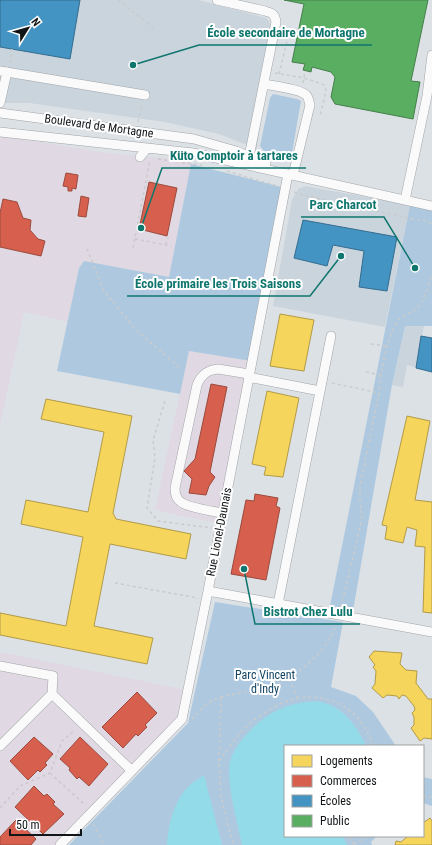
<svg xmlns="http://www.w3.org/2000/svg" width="432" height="845" font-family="'Roboto Condensed',sans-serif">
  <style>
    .commercial { fill: #e0d8e2 }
    .built { fill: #cad4dd }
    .green { fill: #aec9df }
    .water { fill: #93dbe8 }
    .homes { fill: #f6d55c; stroke: #b29b47 }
    .shops { fill: #d6604d; stroke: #9b4a3d }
    .schools { fill: #4393c3; stroke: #346d8f }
    .public { fill: #5aae61; stroke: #44804b }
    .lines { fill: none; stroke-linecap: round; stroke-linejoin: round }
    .minor-casing { stroke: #a0a4a7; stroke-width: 10 }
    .path { stroke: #c9cbcc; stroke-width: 1.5; stroke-dasharray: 3 3; stroke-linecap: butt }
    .minor { stroke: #fafafb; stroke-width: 9 }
    .labels { text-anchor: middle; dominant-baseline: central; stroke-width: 4; stroke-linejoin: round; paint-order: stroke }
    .street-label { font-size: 12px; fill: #121517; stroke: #fff }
    .park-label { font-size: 12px; fill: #134565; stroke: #fff }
    .leader { fill: none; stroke: #0f766e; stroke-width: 1.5 }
    .callout-dot { fill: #0f766e; stroke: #fff; stroke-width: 1.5 }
    .callout-label { font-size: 13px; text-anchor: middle; font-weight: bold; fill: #0f766e; stroke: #fff; stroke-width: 4; stroke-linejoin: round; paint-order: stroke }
  </style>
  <rect width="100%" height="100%" fill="#dce1e6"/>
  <!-- commercial -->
  <path class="commercial" d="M0,136L114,154L192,160L169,278L84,261L79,268L68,322L24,312L0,426Z
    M189,351L251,361L220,524L155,510Z
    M0,652L187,690L182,719L60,845H0Z"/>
  <!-- built -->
  <path class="built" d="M0,0H198L266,18L269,21L271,28L257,149L219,134L165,122L29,103H0Z
    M305,186L410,205L385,327L273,306L292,200L298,189Z
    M405,326H424L422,336L432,338V372L407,365L403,387L392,385Z"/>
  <!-- green -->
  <path class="green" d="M273,94L297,99L301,101L292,153L288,157L264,151L260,146L270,98Z
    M191,164L285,188L251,361L189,351L180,394L57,371L79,268L84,261L169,277Z
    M410,205L432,209V326H405L392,385L353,611L330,606Z
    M215,602L343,622L331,687L356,696L373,712L396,746H285V836H377L371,842L372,845H69L188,723Z
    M423,777L432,779V806L423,803Z"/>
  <!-- water -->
  <path class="water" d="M305,702C310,702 316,701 321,702C343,707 358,727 366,746H285V836H343L347,845H242C237,820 229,794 229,769C229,759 235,749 241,741C259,719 277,706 305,702Z
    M204,775L222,845H167C168,826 174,800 189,786C193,782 199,779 204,775Z"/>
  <!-- homes -->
  <path class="homes" d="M280,314L314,320L304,371L270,366Z
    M267,391L299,398L283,477L264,475L266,467L252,464Z
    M46,399L132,416L113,513L116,519L191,534L186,559L110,544L94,626L153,638L147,664L0,635V613L66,626L83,537L21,524L26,500L88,512L104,432L41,419Z
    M407,416L430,421L415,500L432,502V613L423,612L425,547L415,546L417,530L407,527L403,543L385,539L387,526L382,525Z
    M374,651L402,653L400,664L406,670L417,671L416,683L428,699H432V739L424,738L420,741L411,728L414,725V717L412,713L415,710L414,706L406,696L402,695L399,699L397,696L387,695L383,698L372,688L375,684L376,671L373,667L375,665L369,657Z
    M430,818L432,821V845H395L396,841L401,842L408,836H423V823Z"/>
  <!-- shops -->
  <path class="shops" d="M66,173L78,175L76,189L72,188V191H68V187L63,186Z
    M149,182L177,188L167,236L139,229Z
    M81,196L89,198L86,217L78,216Z
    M3,199L17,202L23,218L31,220L30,230L38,239L45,241L41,256L0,247V213Z
    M211,384L227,387L210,472L215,477L209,486L206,495L189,493L192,479L184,471L195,459Z
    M255,494L278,498L276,506L280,508L266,580L231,574L246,500L254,501Z
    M137,692L157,713L145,725L147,727L138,736L136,734L123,748L102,727Z
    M34,737L53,754L45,763L47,765L40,772L38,770L28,780L10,761Z
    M80,737L108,764L89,786L79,777L77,779L69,770L70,768L60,759Z
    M34,786L44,796L47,794L55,802L53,804L64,814L43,834L15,807Z
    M16,820L36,839L31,845H0V837Z"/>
  <!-- schools -->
  <path class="schools" d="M0,0H80L70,59L0,47Z
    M303,220L397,237L387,291L359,287L364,251L333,245L327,266L294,258Z
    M421,336L432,338V372L416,368Z"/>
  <!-- public -->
  <path class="public" d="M284,0H428L411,81L420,82L413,119L335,104L331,97L335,77L331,72L312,67L311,72L303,70L305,64L292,62L304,4Z"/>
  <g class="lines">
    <!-- minor casing -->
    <g class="minor-casing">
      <path id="minor" d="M217,0L265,11C272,13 275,14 276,22L249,157
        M0,71L145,95
        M264,84C273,86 302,89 307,96C309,99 309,102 310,105L293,175
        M0,103L7,72
        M0,113L194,139L236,151L266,164
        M0,132L193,153L432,206
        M140,157L147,148
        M405,200L427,96L432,55
        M248,377L320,391
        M222,513C213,511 188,508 181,502C176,499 175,493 175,488L197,385C201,375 207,370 218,369L249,374
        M208,591L432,632
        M278,604L331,336
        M0,666L53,676L52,694
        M0,746L52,694L132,771
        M60,845L182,719L208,591L288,174"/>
    </g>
    <!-- path -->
    <path class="path" d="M118,0L156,30
      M10,63L12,49
      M275,73L304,78L322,84L325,86L326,91L320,116
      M279,74L290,29L284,28
      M303,83L305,71
      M138,122L142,105
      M158,159L202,165
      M227,171L277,186
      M294,192L303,195L432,223
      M135,239L171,246
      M166,245L168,238
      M133,248L150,160
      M87,249L104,291L135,329L181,369
      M371,344L387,346
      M366,372L381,375
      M332,383L379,393
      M165,401L153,440L155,458L147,508L158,521L212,528
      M115,583L198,598
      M341,607L362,519L360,501V486L379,393C380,375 387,337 397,322C402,315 409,314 415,310C425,301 428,287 432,274
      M289,679L298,698
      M221,698L219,761L221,796L233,845
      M192,719C198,713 204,705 212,701C226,693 248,693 263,689C291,683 329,651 336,624
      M219,761C231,745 242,727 260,716C271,708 285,700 299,698C334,693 363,712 373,746
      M50,773L85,805
      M423,796L432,797
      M0,808L20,786L50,773L62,741L75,730
      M93,824L104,845
      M350,836L354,845
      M354,844L368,836"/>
    <!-- minor -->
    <use href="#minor" class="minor"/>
  </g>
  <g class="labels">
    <!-- street labels -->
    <g class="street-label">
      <text transform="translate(99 126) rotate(8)">Boulevard de Mortagne</text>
      <text transform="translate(219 532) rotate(-79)">Rue Lionel-Daunais</text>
    </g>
    <!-- park labels -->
    <g class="park-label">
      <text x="265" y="675">Parc Vincent<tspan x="265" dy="14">d'Indy</tspan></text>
    </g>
  </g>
  <!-- callouts -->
  <path class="leader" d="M133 65L199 45H372M141 228L162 168H306M415 268L384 217H301M341 256L310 296H127M244 569L255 624H360"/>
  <g class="callout-dot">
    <circle cx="133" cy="65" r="4"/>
    <circle cx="141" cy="228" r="4"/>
    <circle cx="415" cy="268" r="4"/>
    <circle cx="341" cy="256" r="4"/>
    <circle cx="244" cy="569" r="4"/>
  </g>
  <g class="callout-label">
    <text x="286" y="37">École secondaire de Mortagne</text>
    <text x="234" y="160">Küto Comptoir à tartares</text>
    <text x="343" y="209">Parc Charcot</text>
    <text x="218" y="288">École primaire les Trois Saisons</text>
    <text x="308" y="616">Bistrot Chez Lulu</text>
  </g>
  <!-- legend -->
  <rect x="284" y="745" width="140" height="92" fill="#ffffff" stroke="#a0a1a2"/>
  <rect x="292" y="755" width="20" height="12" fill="#f6d55c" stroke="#a0a1a2"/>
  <text x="320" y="765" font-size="12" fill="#121517">Logements</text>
  <rect x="292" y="775" width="20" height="12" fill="#d6604d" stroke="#a0a1a2"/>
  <text x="320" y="785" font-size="12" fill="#121517">Commerces</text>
  <rect x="292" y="795" width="20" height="12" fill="#4393c3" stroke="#a0a1a2"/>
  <text x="320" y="805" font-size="12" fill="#121517">Écoles</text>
  <rect x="292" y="815" width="20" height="12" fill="#5aae61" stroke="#a0a1a2"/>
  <text x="320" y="825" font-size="12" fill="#121517">Public</text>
  <!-- north arrow -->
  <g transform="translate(28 28) rotate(53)" stroke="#ffffff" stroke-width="3" paint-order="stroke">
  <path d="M0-3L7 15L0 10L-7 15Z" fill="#121517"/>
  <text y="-6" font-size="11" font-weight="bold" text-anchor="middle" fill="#121517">N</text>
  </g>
  <!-- scale -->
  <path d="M10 829v6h71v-6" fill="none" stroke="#121517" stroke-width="2"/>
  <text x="16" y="829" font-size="12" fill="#121517" stroke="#ffffff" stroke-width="3" paint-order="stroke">50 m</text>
</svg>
